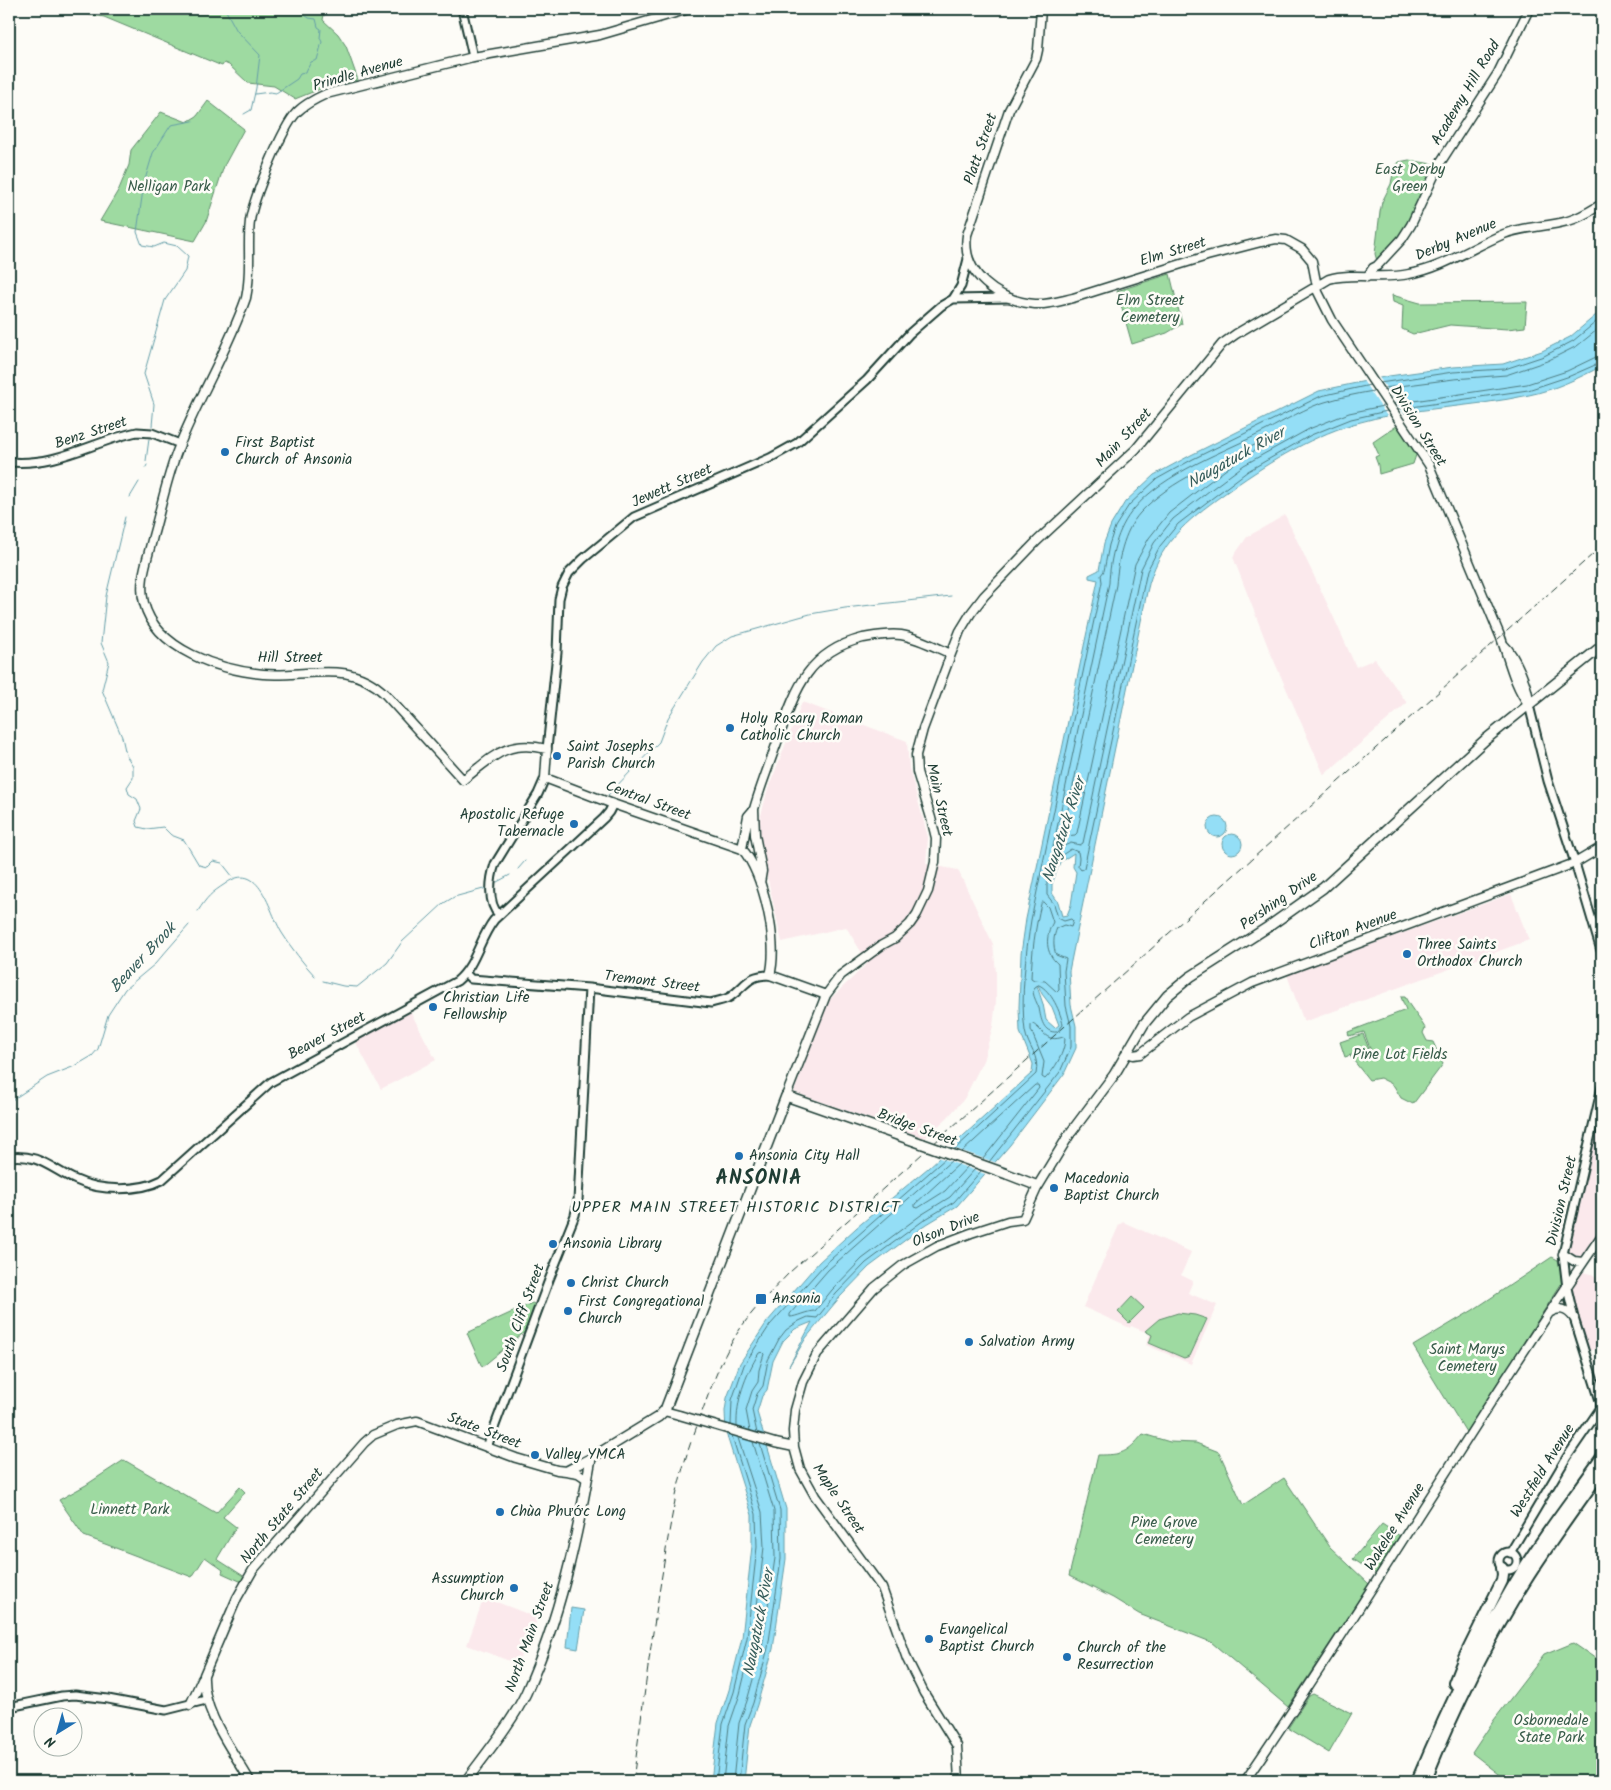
<svg xmlns="http://www.w3.org/2000/svg" width="1611" height="1790" font-family="Kalam,sans-serif">
  <style>
    .built { fill: #fbe9ec }
    .green { fill: #9edaa1; stroke: #5e8c6a }
    .water { fill: #94def6; stroke: #659ea8; fill-rule: evenodd }
    .pier { fill: #fdfcf7 }
    .lines { fill: none; stroke-linecap: round; stroke-linejoin: round }
    .shore { stroke: #4e7d82; stroke-width: 1 }
    .stream { stroke: #659ea8; stroke-width: 1 }
    .tertiary-casing { stroke: #1f3d34; stroke-width: 11 }
    .secondary-casing { stroke: #1f3d34; stroke-width: 11 }
    .primary-casing { stroke: #1f3d34; stroke-width: 12 }
    .motorway-casing { stroke: #1f3d34; stroke-width: 14 }
    .tertiary { stroke: #fdfcf7; stroke-width: 7 }
    .secondary { stroke: #fdfcf7; stroke-width: 8 }
    .primary { stroke: #fdfcf7; stroke-width: 9 }
    .motorway { stroke: #fdfcf7; stroke-width: 10 }
    .rail { stroke: #1f3d34; stroke-width: 1; stroke-dasharray: 8 4; stroke-linecap: butt }
    .secondary-bridge-casing { stroke: #1f3d34; stroke-width: 11; stroke-linecap: butt }
    .primary-bridge-casing { stroke: #1f3d34; stroke-width: 12; stroke-linecap: butt }
    .secondary-bridge { stroke: #fdfcf7; stroke-width: 8 }
    .primary-bridge { stroke: #fdfcf7; stroke-width: 9 }
    .poi-dot { fill: #1f6fb2; stroke: #fdfcf7; stroke-width: 2 }
    .labels { text-anchor: middle; dominant-baseline: central; stroke-width: 5; stroke-linejoin: round; paint-order: stroke }
    .street-label { font-size: 15px; fill: #1f3d34; stroke: #fdfcf7 }
    .park-label { font-size: 15px; fill: #385c4a; stroke: #fdfcf7 }
    .poi-label { font-size: 15px; fill: #1f3d34; stroke: #fdfcf7; text-anchor: start }
    .water-label { font-size: 16px; font-style: italic; fill: #365d5b; stroke: #fdfcf7 }
    .neighbourhood-label { font-size: 16px; letter-spacing: 1px; fill: #1f3d34; stroke: #fdfcf7 }
    .district-label { font-size: 20px; font-weight: bold; letter-spacing: 1px; fill: #1f3d34; stroke: #fdfcf7 }
  </style>
  <rect width="100%" height="100%" fill="#fdfcf7"/>
  <filter id="ink" filterUnits="userSpaceOnUse"><feTurbulence type="fractalNoise" baseFrequency=".02" numOctaves="2"/><feDisplacementMap in="SourceGraphic" scale="10" xChannelSelector="R" yChannelSelector="G"/><feConvolveMatrix kernelMatrix="1 2 1 2 8 2 1 2 1" color-interpolation-filters="sRGB"/></filter>
  <g filter="url(#ink)">
    <!-- built -->
    <path class="built" d="M1285,515L1334,618L1356,667L1375,659L1407,703L1324,775L1268,647L1233,557L1247,537Z
      M802,702L907,741L909,768L928,837L926,864L958,870L993,944L996,972V1002L993,1026L983,1061L964,1099L947,1118L925,1138L794,1092L828,1001L868,963L846,927L782,942L757,831L767,792Z
      M1511,894L1529,940L1304,1022L1287,975Z
      M410,1011L436,1060L381,1089L355,1041Z
      M1602,1088V1252L1595,1246L1583,1262L1563,1254Z
      M1123,1222L1191,1252L1181,1275L1193,1281L1188,1293L1217,1305L1191,1364L1146,1345L1150,1334L1131,1326L1130,1328L1083,1307L1119,1225Z
      M1577,1271L1592,1274L1602,1282V1347L1585,1352L1567,1288Z
      M484,1597L538,1618L517,1664L467,1645Z"/>
    <!-- green -->
    <path class="green" d="M53,9H325L323,20L338,34L346,46L358,80L330,85L295,99L274,86L248,83L229,65L224,63L222,66L104,17Z
      M208,101L244,129L224,166L206,222L195,241L100,221L119,189L129,165L131,150L161,112L187,122L197,116Z
      M1409,160L1432,164L1434,167L1404,232L1377,261L1375,254L1380,212L1382,202L1391,184L1394,168L1399,162Z
      M1170,274L1182,324L1167,333L1132,344L1117,291Z
      M1392,295L1420,303L1527,302L1525,327L1507,329L1450,325L1413,334L1402,329L1403,306L1393,302Z
      M1398,425L1415,450L1416,455L1413,464L1379,474L1378,465L1375,457L1379,455L1373,442Z
      M1401,997H1405C1410,1008 1419,1017 1425,1028L1423,1033L1427,1041L1433,1042L1443,1064L1413,1104L1401,1098L1394,1086L1390,1083L1380,1078L1369,1080L1350,1056L1371,1051L1364,1032L1349,1036L1348,1032L1406,1010Z
      M1363,1034L1369,1049L1345,1057L1340,1042Z
      M1552,1257L1558,1260L1563,1281L1466,1432L1413,1346L1473,1310Z
      M1132,1297L1144,1308L1129,1323L1118,1312Z
      M532,1303L536,1305L527,1330L482,1367L467,1333Z
      M1178,1313L1195,1315L1207,1319L1190,1356L1184,1358L1149,1343L1152,1335L1145,1331L1159,1319Z
      M1143,1434L1170,1442L1196,1443L1219,1452L1243,1505L1284,1478L1330,1547L1369,1584L1288,1707L1211,1642L1139,1614L1113,1598L1069,1576L1098,1455C1122,1455 1127,1453 1143,1434Z
      M124,1460L216,1513L240,1487L245,1492L223,1517L236,1527L217,1559L245,1577L242,1582L222,1573L223,1570L205,1557L192,1577L84,1536L59,1500L86,1485Z
      M1382,1524L1400,1536L1376,1574L1353,1559Z
      M1573,1643L1602,1663V1781H1508L1472,1753L1494,1720L1544,1655Z
      M1313,1694L1352,1713L1329,1753L1288,1728L1309,1696Z"/>
    <!-- water -->
    <path class="water" d="M1602,310V366C1579,378 1554,390 1529,395C1471,408 1410,407 1353,424C1307,438 1263,466 1224,494C1185,522 1158,544 1147,592L1069,971L1071,1005L1076,1026V1048L1064,1074L1010,1145L957,1206L927,1224L869,1267L840,1297L806,1338L789,1366L812,1322L795,1329L783,1341L773,1361L767,1390L762,1396L757,1412L786,1509V1559L773,1649L757,1705L750,1725L744,1781H711L718,1723L729,1690L742,1638L752,1546V1515L726,1433L725,1411L727,1398L740,1363L767,1322L819,1262L856,1228L928,1168L1032,1073L1033,1064L1020,1032L1019,1007L1021,954L1026,919L1098,580L1089,578V575L1099,570L1104,543L1111,525L1125,502L1154,475L1191,455L1319,391L1389,376L1453,367L1503,364L1542,351L1570,337ZM1074,853L1073,867L1076,872L1071,905L1067,915L1062,916L1058,902L1052,893V884L1060,862ZM1038,985L1042,994L1052,1007L1059,1025L1055,1028L1046,1020L1043,1004L1037,986Z
      M1207 827a10 10 0 1 1 20 0a10 10 0 1 1-20 0Z
      M1222 844a10 10 0 1 1 20 0a10 10 0 1 1-20 0Z
      M571,1608L584,1610L578,1649L567,1647Z"/>
    <!-- pier -->
    <path class="pier" d="M1378,376L1405,415L1389,419L1362,379Z
      M948,1146L997,1163L988,1175L937,1157Z"/>
    <g class="lines">
      <!-- shore -->
      <path class="shore" d="M1380,383L1453,372L1505,369L1544,356L1573,341L1602,317
        M1384,388L1454,379L1506,375L1547,361L1577,346L1602,326
        M1373,391C1357,394 1341,397 1325,402C1307,407 1284,421 1267,430C1226,451 1163,473 1134,509C1117,528 1110,559 1109,583L1053,847L1054,850L1071,843L1080,845L1083,843L1141,569L1154,543L1173,519L1209,491L1244,465L1309,429L1349,413L1383,406
        M1394,404L1527,384L1567,371L1596,357L1602,356
        M1398,409L1528,390L1570,376L1602,362
        M1259,443L1262,444L1261,447L1240,459L1205,485L1169,513L1149,538L1135,564L1077,833L1075,835L1065,836L1063,833L1116,585C1118,561 1123,532 1140,513C1171,479 1219,462 1259,443Z
        M1043,902L1048,907L1053,922C1045,937 1045,953 1058,964L1059,990L1057,992L1045,981L1034,980L1031,978C1032,953 1035,928 1041,904Z
        M1039,985C1051,990 1061,1013 1063,1025L1057,1032C1043,1033 1041,1019 1039,1008C1037,1003 1034,998 1033,992L1035,987Z
        M1033,1024C1044,1031 1046,1043 1063,1037L1065,1038C1065,1052 1055,1069 1045,1079L1042,1077L1044,1062L1031,1030V1026Z
        M955,1149L1036,1074C1040,1055 1028,1048 1025,1031C1020,998 1026,952 1031,920L1102,582L1101,575L1104,571L1109,545L1115,527L1129,505L1157,479L1193,459L1321,396L1370,385
        M962,1152L1035,1085H1038L1039,1088L983,1159
        M952,1160L828,1270L790,1314V1317C796,1317 807,1311 815,1311L832,1290L862,1259L921,1215L950,1197L975,1169
        M989,1162L1060,1072L1071,1047V1026L1066,1006L1064,971L1066,959L1056,955C1053,946 1053,937 1057,928L1064,925L1071,927L1073,921L1071,919L1064,921L1058,918L1054,904L1047,895V883L1056,859L1071,849L1078,852L1079,858L1078,866L1081,870L1084,868L1147,571L1160,546L1178,524L1248,471L1311,435L1351,419L1387,411
        M960,1163L915,1204V1207L918,1208L945,1191L968,1166
        M731,1425L732,1400L744,1365L770,1325L823,1266L946,1158
        M737,1427C736,1400 745,1376 759,1353L762,1352L764,1354L759,1370L758,1382L752,1391L746,1410L750,1431
        M757,1433L752,1410L757,1394L763,1386L768,1360L779,1339L786,1330L799,1321L808,1317L817,1318L836,1294L866,1263L924,1220L954,1202L981,1171
        M716,1781L723,1724L734,1692L747,1638L757,1547L756,1514L732,1436
        M723,1781L729,1726L740,1694L753,1640L764,1547L762,1512L738,1438
        M733,1781L739,1723L747,1701L762,1647L775,1558L774,1511L753,1442
        M739,1781L745,1724L753,1703L768,1648L781,1559L780,1510L760,1444"/>
      <!-- stream -->
      <path class="stream" d="M225,9L237,31L260,55L256,88L251,110L244,114
        M255,94L270,92L276,93L297,79L300,74L305,73L311,62L317,60L322,42L320,38L321,29L318,27L316,19L309,18L297,9
        M152,426L154,404L144,374L165,300L185,271L188,256L177,246L164,243L154,247L142,245L137,232L144,183L153,153L171,125L193,121
        M146,461L149,439
        M146,467L147,465
        M130,497L139,482
        M125,517L106,596L101,643L109,662L102,690L122,737L126,755L133,766V778L127,787L129,794L137,799L141,809L136,821L138,827L147,829L163,827L171,835L184,840L199,865L207,867L213,861L222,863L233,877
        M608,795L659,742L668,718L703,662L716,646L732,636L810,614L845,608L951,596
        M518,869L525,861
        M497,882L510,875
        M198,911C207,897 211,893 225,884C260,858 269,912 282,933C292,949 303,963 315,976
        M323,981L343,986L357,987L387,963L402,942L444,903L454,897L487,888
        M9,1102L47,1077L75,1066L92,1056L98,1049L108,1015L125,989L155,964L189,925"/>
      <!-- tertiary casing -->
      <g class="tertiary-casing">
        <path id="tertiary" d="M462,9L473,57
          M953,299L961,286L968,259
          M9,462C59,466 91,442 137,432L152,433L180,444
          M1529,705L1548,781L1575,863L1602,954
          M547,749L557,653L559,599L562,587L569,573L583,559L634,517L770,458L797,443L867,380L910,333L941,306L953,299L1010,298
          M499,915C487,903 490,879 495,864L538,794L545,778
          M465,973L471,979L589,988L711,1003C717,1001 725,1000 730,997C747,985 747,975 770,975
          M1602,1087L1563,1254L1567,1288L1574,1318L1602,1407
          M9,1157C39,1153 51,1169 76,1180C99,1191 139,1192 162,1180L271,1082L457,981C476,965 479,939 494,920L604,818L609,812L613,804
          M487,1447L549,1280L575,1215L578,1201L589,988
          M1499 1561a9 9 0 1 1 18 0a9 9 0 1 1-18 0Z
          M1510,1553L1567,1457L1602,1406
          M9,1707L62,1696L75,1695L108,1699L166,1710L206,1700"/>
      </g>
      <!-- secondary casing -->
      <g class="secondary-casing">
        <path id="secondary" d="M689,9L600,35L473,57L326,94C315,99 305,104 297,112C282,128 253,199 250,221C247,248 252,270 246,298C228,350 198,398 178,449C167,477 161,508 153,536C148,558 138,581 144,603C156,650 220,670 263,674C308,678 348,658 385,694L463,780C493,757 506,739 547,749L545,778L613,804L742,849C764,873 779,944 770,975L826,995
          M1041,9L1038,50L1036,59L1009,110L967,235C961,274 999,301 1035,304C1048,305 1060,301 1073,298L1207,256L1261,242L1276,239L1286,240L1302,249L1312,261L1318,292L1332,320L1429,465L1501,638C1509,660 1514,685 1529,705
          M1367,277L1373,268L1377,266L1402,239L1411,225L1440,163L1498,73L1529,9
          M1504,645C1515,655 1530,690 1529,705
          M754,809L755,835L762,871L760,883
          M742,849L748,816L754,809C760,788 768,768 775,748C794,696 803,653 863,638C875,636 889,633 901,635C919,638 935,647 951,654
          M1126,1053L1133,1055L1140,1054L1188,1017L1252,983L1575,863L1602,847
          M786,1096L826,995L841,975L882,945L895,938L910,924L917,914L928,891L935,862L936,838L931,818L917,772L916,755L923,729L951,654L960,631L971,613L984,596L1037,541L1136,449L1213,355L1222,344L1236,334L1329,279C1353,272 1383,280 1409,274C1443,268 1473,247 1504,234C1524,226 1547,227 1568,221C1580,218 1592,210 1602,204
          M1563,1254L1574,1261L1583,1262
          M1549,1313C1559,1306 1567,1309 1574,1318
          M664,1411L679,1415
          M775,1443L794,1447
          M566,1471L578,1473L587,1479
          M190,1705L202,1679
          M250,1781C232,1749 202,1712 204,1675L237,1598L253,1570L364,1443L373,1435L397,1425L417,1421L516,1458L557,1470L566,1471L591,1458
          M959,1781L957,1746L924,1693L907,1659L882,1588L815,1496L800,1469L794,1447L793,1431L795,1410L803,1382L817,1354L874,1288L903,1265L937,1246L971,1233L1008,1221L1023,1219L1038,1186
          M1245,1781C1368,1602 1478,1414 1602,1235"/>
      </g>
      <!-- primary casing -->
      <g class="primary-casing">
        <path id="primary" d="M1007,1174L1038,1186L1069,1135L1114,1075L1144,1024L1167,996L1190,977L1268,927L1323,888L1485,740L1602,646
          M466,1781C485,1755 513,1721 526,1693C560,1618 577,1538 591,1458L658,1417L665,1410L786,1096L923,1144"/>
      </g>
      <!-- motorway casing -->
      <g class="motorway-casing">
        <path id="motorway" d="M1602,1406V1405
          M1454,1683L1463,1660L1502,1581L1503,1574L1502,1568
          M1417,1781C1448,1707 1483,1634 1526,1565C1549,1528 1577,1493 1602,1457
          M1425,1781C1453,1712 1486,1643 1526,1580C1550,1542 1577,1506 1602,1470"/>
      </g>
      <!-- tertiary -->
      <use href="#tertiary" class="tertiary"/>
      <!-- secondary -->
      <use href="#secondary" class="secondary"/>
      <!-- primary -->
      <use href="#primary" class="primary"/>
      <!-- motorway -->
      <use href="#motorway" class="motorway"/>
      <!-- rail -->
      <path class="rail" d="M694,1434C707,1399 719,1360 740,1329C754,1308 773,1290 790,1272L1602,546
        M633,1781C642,1711 651,1640 663,1569C670,1525 677,1481 692,1439"/>
      <!-- secondary-bridge casing -->
      <g class="secondary-bridge-casing">
        <path id="secondary-bridge" d="M679,1415L775,1443"/>
      </g>
      <!-- primary-bridge casing -->
      <g class="primary-bridge-casing">
        <path id="primary-bridge" d="M923,1144L1007,1174"/>
      </g>
      <!-- secondary-bridge -->
      <use href="#secondary-bridge" class="secondary-bridge"/>
      <!-- primary-bridge -->
      <use href="#primary-bridge" class="primary-bridge"/>
    </g>
  </g>
  <!-- markers -->
  <g class="poi-dot">
    <circle cx="225" cy="452" r="5"/>
    <circle cx="730" cy="728" r="5"/>
    <circle cx="557" cy="756" r="5"/>
    <circle cx="574" cy="824" r="5"/>
    <circle cx="1407" cy="954" r="5"/>
    <circle cx="433" cy="1007" r="5"/>
    <circle cx="739" cy="1156" r="5"/>
    <circle cx="1054" cy="1188" r="5"/>
    <circle cx="553" cy="1244" r="5"/>
    <circle cx="571" cy="1283" r="5"/>
    <rect x="755" y="1293" width="12" height="12" rx="2.5"/>
    <circle cx="568" cy="1311" r="5"/>
    <circle cx="969" cy="1342" r="5"/>
    <circle cx="535" cy="1455" r="5"/>
    <circle cx="500" cy="1512" r="5"/>
    <circle cx="514" cy="1588" r="5"/>
    <circle cx="929" cy="1639" r="5"/>
    <circle cx="1067" cy="1657" r="5"/>
  </g>
  <g class="labels">
    <!-- street labels -->
    <g class="street-label">
      <text transform="translate(358 74) rotate(-16)">Prindle Avenue</text>
      <text transform="translate(1466 93) rotate(-59)">Academy Hill Road</text>
      <text transform="translate(981 149) rotate(-71)">Platt Street</text>
      <text transform="translate(1456 240) rotate(-23)">Derby Avenue</text>
      <text transform="translate(1173 252) rotate(-17)">Elm Street</text>
      <text transform="translate(1418 426) rotate(58)">Division Street</text>
      <text transform="translate(91 433) rotate(-18)">Benz Street</text>
      <text transform="translate(1124 438) rotate(-47)">Main Street</text>
      <text transform="translate(672 486) rotate(-24)">Jewett Street</text>
      <text x="290" y="658">Hill Street</text>
      <text transform="translate(939 800) rotate(77)">Main Street</text>
      <text transform="translate(648 801) rotate(20)">Central Street</text>
      <text transform="translate(1279 901) rotate(-35)">Pershing Drive</text>
      <text transform="translate(1353 930) rotate(-20)">Clifton Avenue</text>
      <text transform="translate(652 982) rotate(7)">Tremont Street</text>
      <text transform="translate(327 1036) rotate(-28)">Beaver Street</text>
      <text transform="translate(917 1128) rotate(20)">Bridge Street</text>
      <text transform="translate(1562 1201) rotate(-77)">Division Street</text>
      <text transform="translate(946 1230) rotate(-22)">Olson Drive</text>
      <text transform="translate(521 1318) rotate(-70)">South Cliff Street</text>
      <text transform="translate(484 1431) rotate(21)">State Street</text>
      <text transform="translate(1543 1471) rotate(-58)">Westfield Avenue</text>
      <text transform="translate(838 1499) rotate(56)">Maple Street</text>
      <text transform="translate(282 1516) rotate(-50)">North State Street</text>
      <text transform="translate(1395 1527) rotate(-58)">Wakelee Avenue</text>
      <text transform="translate(530 1637) rotate(-70)">North Main Street</text>
    </g>
    <!-- park labels -->
    <g class="park-label">
      <text x="1410" y="170">East Derby<tspan x="1410" dy="17">Green</tspan></text>
      <text x="169" y="187">Nelligan Park</text>
      <text x="1150" y="301">Elm Street<tspan x="1150" dy="17">Cemetery</tspan></text>
      <text x="1400" y="1055">Pine Lot Fields</text>
      <text x="1467" y="1350">Saint Marys<tspan x="1467" dy="17">Cemetery</tspan></text>
      <text x="130" y="1510">Linnett Park</text>
      <text x="1164" y="1523">Pine Grove<tspan x="1164" dy="17">Cemetery</tspan></text>
      <text x="1551" y="1721">Osbornedale<tspan x="1551" dy="17">State Park</tspan></text>
    </g>
    <!-- poi labels -->
    <g class="poi-label">
      <text x="235" y="443">First Baptist<tspan x="235" dy="17">Church of Ansonia</tspan></text>
      <text x="740" y="719">Holy Rosary Roman<tspan x="740" dy="17">Catholic Church</tspan></text>
      <text x="567" y="747">Saint Josephs<tspan x="567" dy="17">Parish Church</tspan></text>
      <text x="564" y="815" text-anchor="end">Apostolic Refuge<tspan x="564" dy="17">Tabernacle</tspan></text>
      <text x="1417" y="945">Three Saints<tspan x="1417" dy="17">Orthodox Church</tspan></text>
      <text x="443" y="998">Christian Life<tspan x="443" dy="17">Fellowship</tspan></text>
      <text x="749" y="1156">Ansonia City Hall</text>
      <text x="1064" y="1179">Macedonia<tspan x="1064" dy="17">Baptist Church</tspan></text>
      <text x="563" y="1244">Ansonia Library</text>
      <text x="581" y="1283">Christ Church</text>
      <text x="772" y="1299">Ansonia</text>
      <text x="578" y="1302">First Congregational<tspan x="578" dy="17">Church</tspan></text>
      <text x="979" y="1342">Salvation Army</text>
      <text x="545" y="1455">Valley YMCA</text>
      <text x="510" y="1512">Chùa Phước Long</text>
      <text x="504" y="1579" text-anchor="end">Assumption<tspan x="504" dy="17">Church</tspan></text>
      <text x="939" y="1630">Evangelical<tspan x="939" dy="17">Baptist Church</tspan></text>
      <text x="1077" y="1648">Church of the<tspan x="1077" dy="17">Resurrection</tspan></text>
    </g>
    <!-- water labels -->
    <g class="water-label">
      <text transform="translate(1236 458) rotate(-29)">Naugatuck River</text>
      <text transform="translate(1064 830) rotate(-72)">Naugatuck River</text>
      <text transform="translate(143 958) rotate(-47)">Beaver Brook</text>
      <text transform="translate(759 1623) rotate(-79)">Naugatuck River</text>
    </g>
    <!-- neighbourhood labels -->
    <g class="neighbourhood-label">
      <text x="736" y="1207">UPPER MAIN STREET HISTORIC DISTRICT</text>
    </g>
    <!-- district labels -->
    <g class="district-label">
      <text x="759" y="1179">ANSONIA</text>
    </g>
  </g>
  <!-- margin -->
  <rect width="1611" height="1790" fill="none" stroke="#fdfcf7" stroke-width="30"/>
  <rect x="15" y="15" width="1581" height="1760" fill="none" stroke="#1f3d34" stroke-width="2" filter="url(#ink)"/>
  <!-- north arrow -->
  <g transform="translate(58 1732) rotate(217)"><circle r="24" fill="#fdfcf7" stroke="#a4b0a9"/>
  <path d="M0-4L9 19L0 12L-9 19Z" fill="#1f6fb2"/>
  <text y="-8" font-size="14" font-weight="bold" text-anchor="middle" fill="#1f3d34">N</text>
  </g>
</svg>
